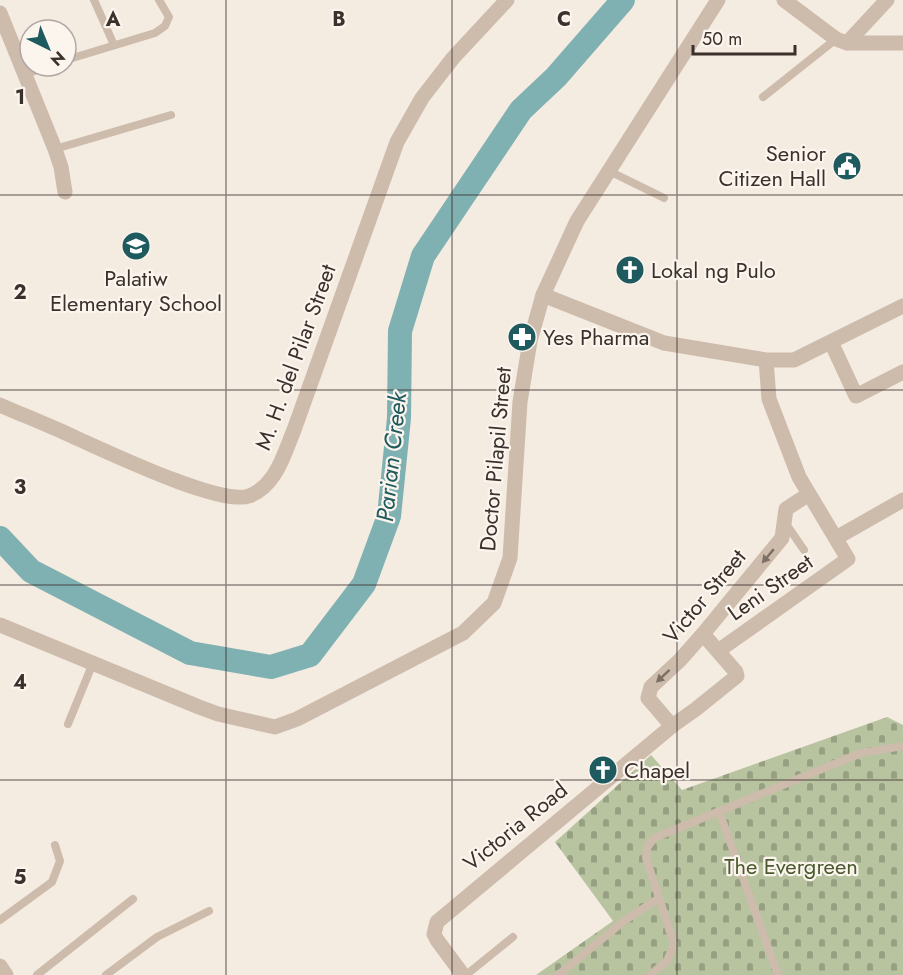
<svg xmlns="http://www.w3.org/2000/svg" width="903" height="975" font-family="Jost,sans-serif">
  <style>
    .cemetery { fill: url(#cemetery-stones) }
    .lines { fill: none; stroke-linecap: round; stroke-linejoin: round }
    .river { stroke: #7fb0b2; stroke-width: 24 }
    .service { stroke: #cdbbac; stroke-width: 8 }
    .minor { stroke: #cdbbac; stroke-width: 15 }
    .tertiary { stroke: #cdbbac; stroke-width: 15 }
    .oneway { fill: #7d6f65 }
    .grid { fill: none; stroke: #3b302b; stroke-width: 1.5; stroke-opacity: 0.55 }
    .labels { text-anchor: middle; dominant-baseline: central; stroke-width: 4.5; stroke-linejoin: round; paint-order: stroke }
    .poi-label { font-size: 22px; fill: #3b302b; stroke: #fbf5ee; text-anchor: start }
    .street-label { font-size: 22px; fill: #3b302b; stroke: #fbf5ee }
    .park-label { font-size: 22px; fill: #4a5a2e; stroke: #fbf5ee }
    .water-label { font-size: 24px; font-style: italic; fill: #1f5a5e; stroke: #fbf5ee }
    .grid-label { font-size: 20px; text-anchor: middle; font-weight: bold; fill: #3b302b; stroke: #fbf5ee; stroke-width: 4.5; stroke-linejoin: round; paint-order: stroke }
  </style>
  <defs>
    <pattern id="cemetery-stones" width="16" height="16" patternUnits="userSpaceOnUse" patternTransform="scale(1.5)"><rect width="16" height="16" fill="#b8c4a0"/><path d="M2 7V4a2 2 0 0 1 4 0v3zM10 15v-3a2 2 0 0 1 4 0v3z" fill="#97a083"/></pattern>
  </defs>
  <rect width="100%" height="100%" fill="#f4ebe1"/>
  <!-- cemetery -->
  <path class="cemetery" d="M887,717L903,725V975H536L613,921L555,842L651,755L682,790Z"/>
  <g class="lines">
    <!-- river -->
    <path class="river" d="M0,538L31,571L190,653L271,667L310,655L364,584L389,516L399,418L400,331L423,256L521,110L556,77L623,0"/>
    <!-- service -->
    <path class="service" d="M94,0L114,45
      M66,60L155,33L165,26L169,17L159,0
      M26,74L49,66
      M763,97L836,39
      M55,149L171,115
      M609,171L664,198
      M784,521L804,550
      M68,724L93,663
      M719,811L778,975
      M0,920L52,882L60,861L55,845
      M37,975L133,899
      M106,975L157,937L209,911
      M466,975L513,937
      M558,975L624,921L659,898
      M650,975L667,961L674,944L646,858L647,848L654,838L861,753L903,746"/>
    <!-- minor -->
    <path class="minor" d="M0,13L55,149L61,167L65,192
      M847,43L887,0
      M543,295L664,343L766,360H794L903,306
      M831,342L856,396L903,372
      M836,538L903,500
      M718,651L848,559L799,477L769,399L766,360
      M672,726L648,698L651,687L680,660L703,634L782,538L786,509L809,494
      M463,975L437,940L434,934L437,922L672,726L696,709L737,676L736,672L703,634"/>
    <!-- tertiary -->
    <path class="tertiary" d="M784,0L836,39L847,43H903
      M0,405C25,416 51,426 76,438C108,452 220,506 249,496C276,486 284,454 294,430L397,142L422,98L453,58L507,0
      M0,625L199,707L218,714L275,727L297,719L463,633L494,603L510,558L520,402L530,341L543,295L577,221L718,0
      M0,966L6,975"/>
  </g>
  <!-- one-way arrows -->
  <defs><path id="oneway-solid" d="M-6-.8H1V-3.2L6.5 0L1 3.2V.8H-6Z" transform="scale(1.5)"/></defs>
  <g class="oneway">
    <use href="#oneway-solid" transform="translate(768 556) rotate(130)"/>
    <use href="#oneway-solid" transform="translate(663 676) rotate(137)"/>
  </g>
  <!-- grid -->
  <path class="grid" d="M226,0V975M452,0V975M677,0V975M0,195H903M0,390H903M0,585H903M0,780H903"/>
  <!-- icons -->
  <defs>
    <g id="civic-disc" transform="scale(1.5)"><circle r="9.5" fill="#1f5a5e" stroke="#fbf5ee"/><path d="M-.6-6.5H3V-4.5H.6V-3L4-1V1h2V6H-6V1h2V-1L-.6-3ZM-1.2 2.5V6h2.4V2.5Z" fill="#fff"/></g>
    <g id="school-disc" transform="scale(1.5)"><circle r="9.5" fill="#1f5a5e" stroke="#fbf5ee"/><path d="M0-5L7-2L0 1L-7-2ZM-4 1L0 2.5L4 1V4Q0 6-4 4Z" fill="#fff"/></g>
    <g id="church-disc" transform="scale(1.5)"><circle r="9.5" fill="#1f5a5e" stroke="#fbf5ee"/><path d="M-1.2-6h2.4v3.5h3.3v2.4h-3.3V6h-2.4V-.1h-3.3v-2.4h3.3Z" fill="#fff"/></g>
    <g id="pharmacy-disc" transform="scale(1.5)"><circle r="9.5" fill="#1f5a5e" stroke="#fbf5ee"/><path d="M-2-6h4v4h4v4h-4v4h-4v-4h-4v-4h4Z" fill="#fff"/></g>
  </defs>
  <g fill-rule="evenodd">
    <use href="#civic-disc" x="847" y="166"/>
    <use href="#school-disc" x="136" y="246"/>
    <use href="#church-disc" x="630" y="270"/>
    <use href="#pharmacy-disc" x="522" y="337"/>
    <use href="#church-disc" x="603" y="770"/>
  </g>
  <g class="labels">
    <!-- poi labels -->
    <g class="poi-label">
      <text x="826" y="153" text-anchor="end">Senior<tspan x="826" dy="25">Citizen Hall</tspan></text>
      <text x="651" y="270">Lokal ng Pulo</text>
      <text x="136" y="278" text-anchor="middle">Palatiw<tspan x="136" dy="25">Elementary School</tspan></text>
      <text x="543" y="337">Yes Pharma</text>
      <text x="624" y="770">Chapel</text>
    </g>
    <!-- street labels -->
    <g class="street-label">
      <text transform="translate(295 357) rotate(-70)">M. H. del Pilar Street</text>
      <text transform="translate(495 459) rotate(-85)">Doctor Pilapil Street</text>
      <text transform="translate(770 587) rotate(-35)">Leni Street</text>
      <text transform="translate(704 596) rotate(-50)">Victor Street</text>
      <text transform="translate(515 826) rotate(-39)">Victoria Road</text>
    </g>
    <!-- park labels -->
    <g class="park-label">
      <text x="791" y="866">The Evergreen</text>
    </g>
    <!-- water labels -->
    <g class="water-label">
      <text transform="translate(391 457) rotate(-84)">Parian Creek</text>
    </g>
  </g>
  <g class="grid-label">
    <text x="113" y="26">A</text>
    <text x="339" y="26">B</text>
    <text x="564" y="26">C</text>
    <text x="20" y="104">1</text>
    <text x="20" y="299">2</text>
    <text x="20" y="494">3</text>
    <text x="20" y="689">4</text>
    <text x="20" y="884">5</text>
  </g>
  <!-- north arrow -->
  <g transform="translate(48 48) rotate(137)"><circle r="28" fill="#fbf5ee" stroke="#aea6a0" stroke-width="1.5"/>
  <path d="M0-4.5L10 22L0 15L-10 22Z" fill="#1f5a5e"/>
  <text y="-9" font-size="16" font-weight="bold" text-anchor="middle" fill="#3b302b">N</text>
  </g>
  <!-- scale -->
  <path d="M693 45v9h102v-9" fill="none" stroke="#3b302b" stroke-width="3"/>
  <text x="702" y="45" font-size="18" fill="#3b302b" stroke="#fbf5ee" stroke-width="4.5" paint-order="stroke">50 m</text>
</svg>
